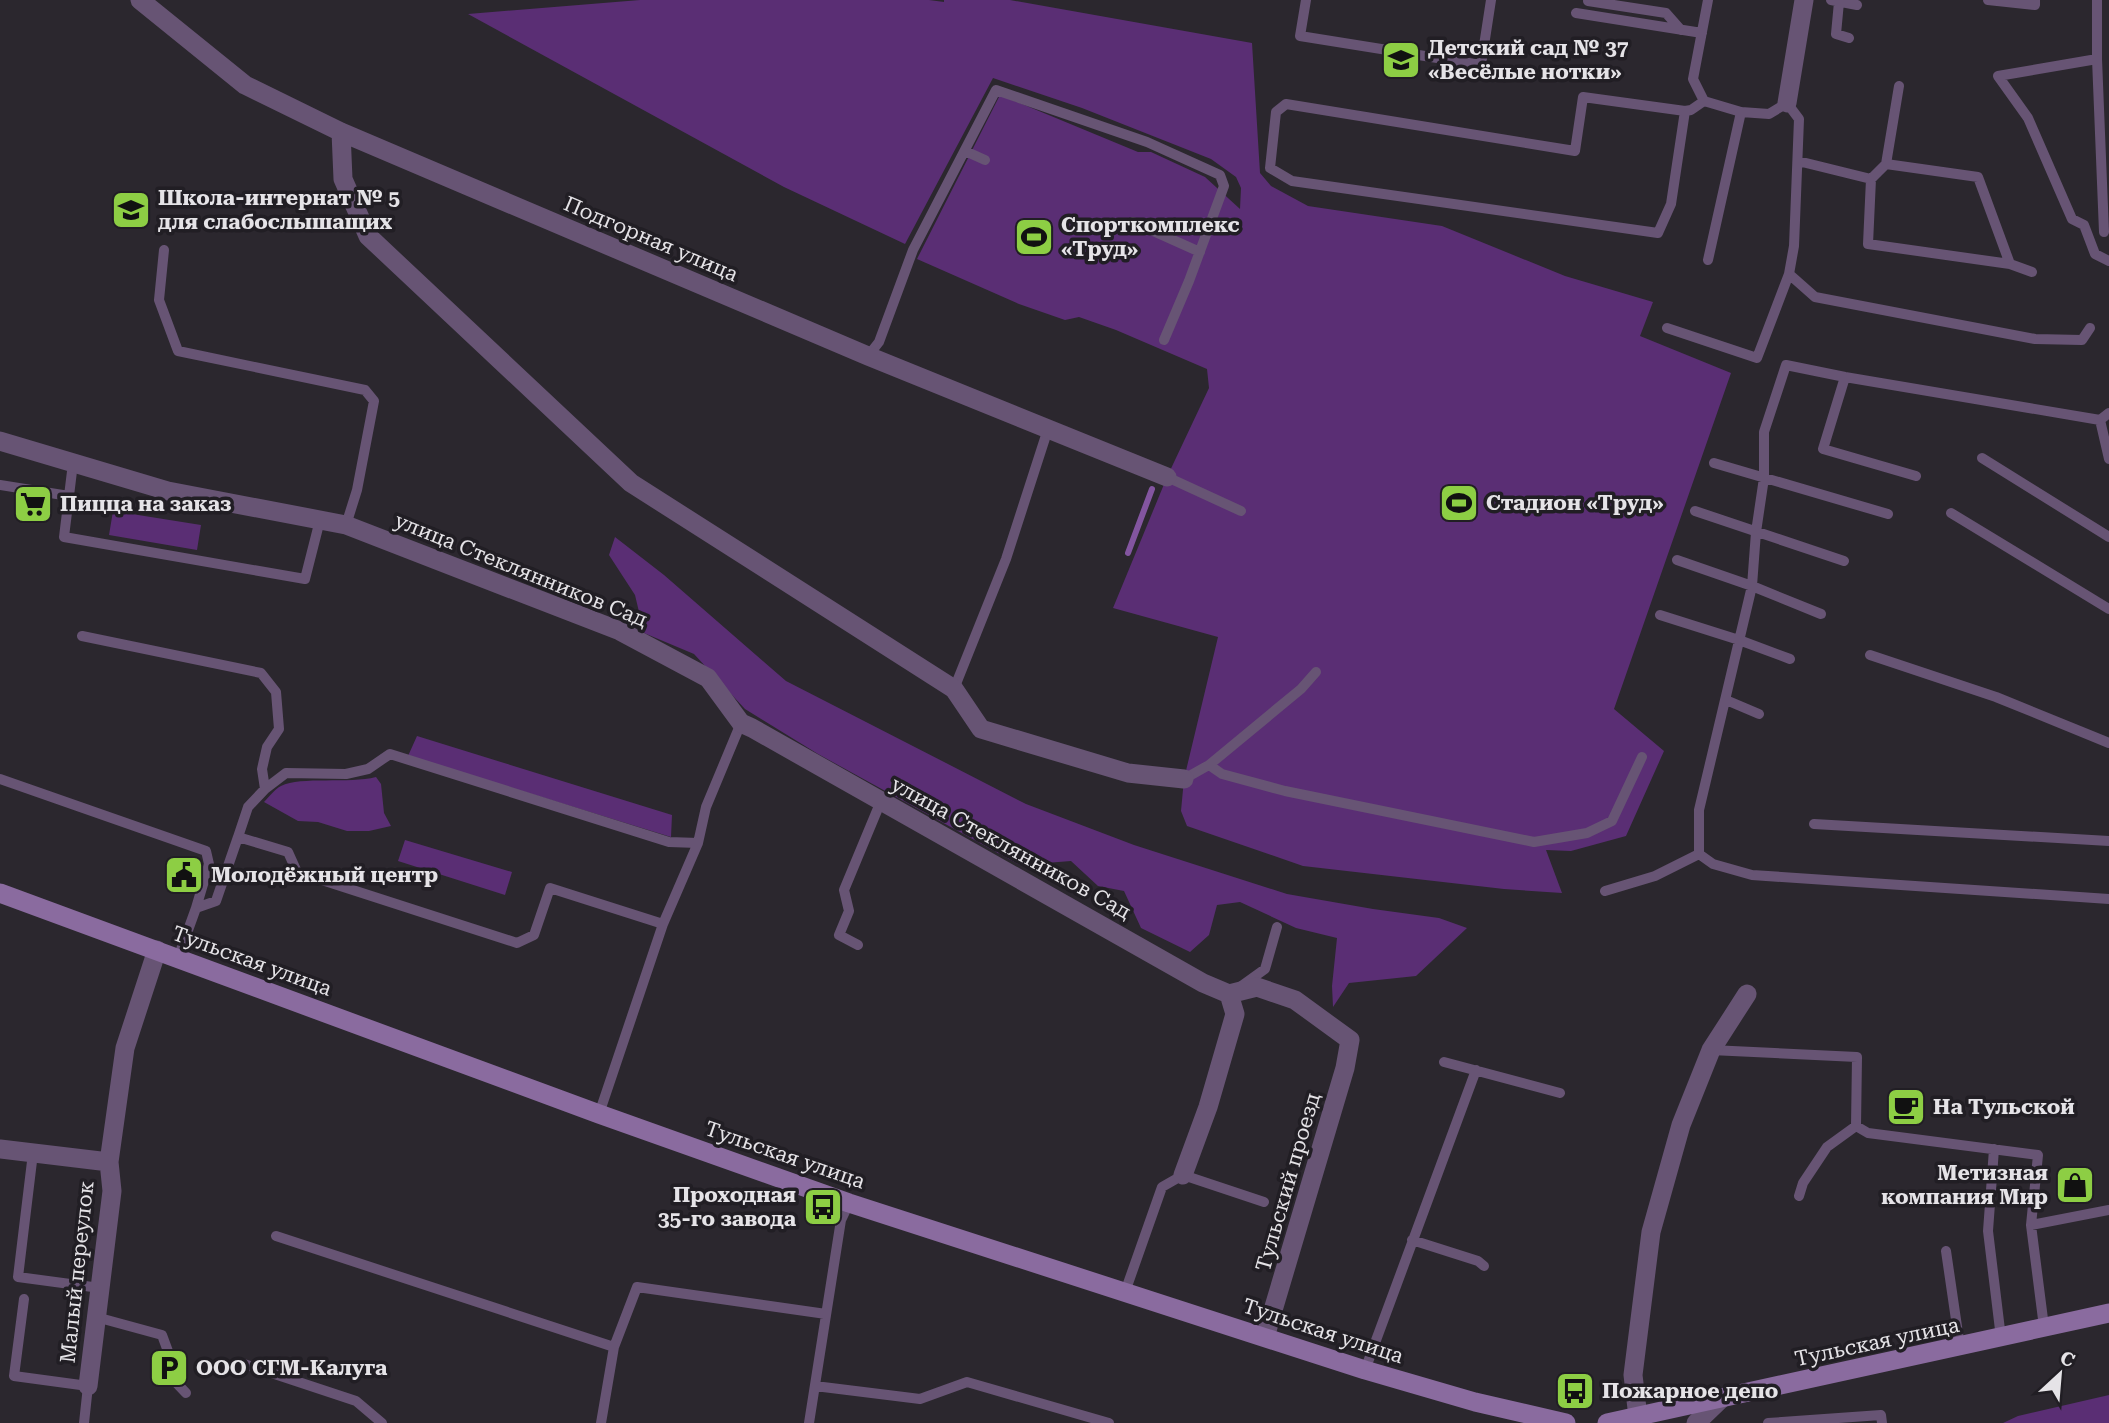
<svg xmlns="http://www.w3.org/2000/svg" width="2109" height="1423" font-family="'Roboto Serif',serif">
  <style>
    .green { fill: #5a2e74 }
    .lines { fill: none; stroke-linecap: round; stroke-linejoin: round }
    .stream { stroke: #8355a0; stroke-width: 6 }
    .service { stroke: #675474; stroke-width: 10 }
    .minor { stroke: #675474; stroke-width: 19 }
    .tertiary { stroke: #675474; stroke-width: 19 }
    .secondary { stroke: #8a6b9f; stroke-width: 19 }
    .labels { text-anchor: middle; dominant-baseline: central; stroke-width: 7; stroke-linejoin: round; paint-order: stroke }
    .poi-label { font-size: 21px; font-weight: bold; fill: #e5e3e7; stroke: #211e24; text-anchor: start }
    .street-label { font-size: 21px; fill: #e5e3e7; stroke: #211e24 }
  </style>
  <rect width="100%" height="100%" fill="#2b272e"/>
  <!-- green -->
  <path class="green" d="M640,0H929L944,2V0H1010L1252,43L1260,173L1271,186L1308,206L1442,226L1565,276L1653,302L1640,336L1731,373L1614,709L1664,751L1626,836L1571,851L1546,850L1562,893L1504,889L1303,866L1187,826L1181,811L1184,779L1218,637L1113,608L1167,477L1209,388L1207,369L1116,330L1079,317L1065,320L1019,304L917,259L1000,95L1138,152H1151L1205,177L1240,209L1241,188L1236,177L1211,159L1082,108L993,78L905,244L784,187L468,14Z
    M113,511L201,525L197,550L109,535Z
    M615,537L664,575L786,681L1026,804L1134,845L1287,894L1373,909L1439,918L1467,928L1416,976L1349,983L1333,1007L1332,986L1337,938L1296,928L1240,902L1217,905L1209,935L1190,952L1141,928L1124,891L1098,886L1071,861L1020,865L818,754L745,709L694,654L644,633L635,595L609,555Z
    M417,736L672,815L671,837L408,756Z
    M376,777L381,784L384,813L391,826L369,831H347L318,822L298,821L264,802C269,797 275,789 281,786C301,776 349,784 376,777Z
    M405,840L512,872L505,895L398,861Z
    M2109,1395V1423H2003L2018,1416Z"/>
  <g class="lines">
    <!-- stream -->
    <path class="stream" d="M1128,553L1152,489"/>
    <!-- service -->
    <path class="service" d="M1306,0L1300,36L1481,65L1491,0
      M1831,0L1857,5
      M1988,0L2035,5V0
      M2097,0V59L2104,232
      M1588,1L1666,13L1681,30
      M1839,2L1836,34L1849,38
      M1576,13L1702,33
      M2097,59L1998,76L2028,118L2072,219L2084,225L2095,254L2109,261
      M1704,101L1693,79L1708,0
      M1685,111L1671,204L1658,233L1292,181L1270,168L1276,112L1286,104L1575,151L1583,97L1685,111L1691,110L1704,101L1741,112L1769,114L1787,103L1799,119L1794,246L1789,274
      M965,151L985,160
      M1798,161L1871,179L1868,244L2010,264L1978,177L1886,164
      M1871,179L1886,164L1899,86
      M1133,222L1200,252
      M164,250L159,300L178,351L365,390L374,401L357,490L346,525
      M1708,260L1741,112
      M2010,264L2032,272
      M1667,328L1757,358L1789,274L1815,297L2035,339L2082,340L2090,328
      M868,356L879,342L913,250L996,90L1147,142L1220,175L1224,186L1189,281L1164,340
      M1845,377L1823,449L1916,476
      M2109,413L2100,420L1845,377L1786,365L1764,432V478L1756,532L1752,586L1699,810V854L1713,864L1752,875L2109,899
      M2100,420L2109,459
      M1982,458L2109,537
      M73,463L64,537L305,579L320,520
      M1714,463L1888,514
      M1167,477L1241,511
      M0,485L69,496
      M1695,511L1844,561
      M1951,513L2109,609
      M1677,560L1752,586L1821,614
      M1660,615L1739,640L1790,659
      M82,636L261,673L276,692L279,729L267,747L262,769L265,789
      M1870,655L1996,697L2109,743
      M954,689L1006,559L1048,429
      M1726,700L1759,714
      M1209,765L1222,774L1285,791L1534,842L1587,833L1612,821L1642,757
      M0,779L206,851L209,864L196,908
      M1184,779L1209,765L1301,689L1316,672
      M1814,824L2109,841
      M238,837L248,807L265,789L286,773L346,774L368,769L390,754L669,842L698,843
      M1605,891L1655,876L1699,854
      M858,945L839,935L849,911L844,890L881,801
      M178,958L196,908L216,901L238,837L288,852L297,872L517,943L534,935L550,888L663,924
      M1240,987L1265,969L1277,927
      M1711,1050L1857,1057L1856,1126L1868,1133L2038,1155L2031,1225L2044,1327
      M1444,1062L1560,1093
      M599,1114L663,924L698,843L706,807L741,723
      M1994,1149L1988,1231L2001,1338
      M33,1153L18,1277L100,1288
      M1799,1196L1803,1183L1827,1147L1856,1126
      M2031,1225L2109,1210
      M276,1236L614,1347L637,1287L826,1314
      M1412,1240L1478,1261L1484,1266
      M1946,1251L1960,1347
      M1125,1292L1162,1187L1183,1175L1264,1202
      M24,1299L14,1376L88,1386L84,1423
      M96,1317L162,1335L169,1354L166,1372L186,1393
      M238,1362L356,1401L382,1423
      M1365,1370L1476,1070
      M815,1386L920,1399L967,1382L1109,1423
      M601,1423L614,1347
      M809,1423L841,1220L849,1203
      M1768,1423L1881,1415L1882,1423"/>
    <!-- minor -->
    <path class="minor" d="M140,0L245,85L341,132L868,356L1167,477
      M1787,103L1804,0
      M341,132L343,179L368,236L631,483L954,689L981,729L1128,773L1184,779
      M0,441L168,491L346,525L620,631L708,678L741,723L752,728L1203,983L1229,994
      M1229,994L1257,987L1295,1000L1350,1040L1345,1068L1265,1337
      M0,1149L109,1162
      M1183,1175L1208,1107L1235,1014L1229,994
      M88,1386L112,1191L109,1162L125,1048L157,950
      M1638,1417L1633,1375L1651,1232L1681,1125L1711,1050L1747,994"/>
    <!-- tertiary -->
    <path class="tertiary" d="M1696,1423L1721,1399"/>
    <!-- secondary -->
    <path class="secondary" d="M0,893L599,1114L849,1203L1365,1370L1475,1402L1566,1423
      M1607,1423L2109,1313"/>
  </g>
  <!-- icons -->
  <defs>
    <g id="school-square" transform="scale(2.0125)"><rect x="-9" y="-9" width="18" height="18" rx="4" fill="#8dce44" stroke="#211e24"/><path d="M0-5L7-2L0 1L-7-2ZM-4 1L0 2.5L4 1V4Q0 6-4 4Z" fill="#111"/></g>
    <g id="stadium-square" transform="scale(2.0125)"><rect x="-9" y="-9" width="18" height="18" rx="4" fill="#8dce44" stroke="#211e24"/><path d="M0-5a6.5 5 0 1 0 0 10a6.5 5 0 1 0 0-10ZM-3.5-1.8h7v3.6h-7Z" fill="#111"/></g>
    <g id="supermarket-square" transform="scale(2.0125)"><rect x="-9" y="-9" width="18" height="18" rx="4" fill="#8dce44" stroke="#211e24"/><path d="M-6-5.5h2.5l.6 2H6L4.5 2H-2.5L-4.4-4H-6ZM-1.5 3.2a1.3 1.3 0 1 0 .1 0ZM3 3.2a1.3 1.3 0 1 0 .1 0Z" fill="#111"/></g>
    <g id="civic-square" transform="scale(2.0125)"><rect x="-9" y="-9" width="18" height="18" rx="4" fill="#8dce44" stroke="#211e24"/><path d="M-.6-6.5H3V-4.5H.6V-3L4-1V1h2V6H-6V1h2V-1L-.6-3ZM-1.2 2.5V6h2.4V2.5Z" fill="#111"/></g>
    <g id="cafe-square" transform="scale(2.0125)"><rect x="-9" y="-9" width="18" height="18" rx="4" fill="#8dce44" stroke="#211e24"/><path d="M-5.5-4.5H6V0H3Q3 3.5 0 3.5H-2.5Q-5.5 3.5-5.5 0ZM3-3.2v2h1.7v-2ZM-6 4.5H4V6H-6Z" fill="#111"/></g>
    <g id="shop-square" transform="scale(2.0125)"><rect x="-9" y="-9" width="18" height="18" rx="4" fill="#8dce44" stroke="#211e24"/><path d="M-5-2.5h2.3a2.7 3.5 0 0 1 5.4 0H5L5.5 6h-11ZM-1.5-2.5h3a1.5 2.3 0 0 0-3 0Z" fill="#111"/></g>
    <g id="bus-square" transform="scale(2.0125)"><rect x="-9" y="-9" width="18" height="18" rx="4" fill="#8dce44" stroke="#211e24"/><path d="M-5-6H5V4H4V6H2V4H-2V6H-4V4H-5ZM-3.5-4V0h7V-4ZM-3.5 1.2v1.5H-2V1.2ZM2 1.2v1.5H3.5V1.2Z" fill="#111"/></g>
    <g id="parking-square" transform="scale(2.0125)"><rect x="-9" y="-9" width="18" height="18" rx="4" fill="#8dce44" stroke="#211e24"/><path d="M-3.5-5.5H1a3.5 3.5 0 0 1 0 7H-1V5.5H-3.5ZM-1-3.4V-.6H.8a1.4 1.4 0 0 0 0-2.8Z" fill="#111"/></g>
  </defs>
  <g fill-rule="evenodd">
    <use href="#school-square" x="1401" y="60"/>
    <use href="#school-square" x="131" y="210"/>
    <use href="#stadium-square" x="1034" y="237"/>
    <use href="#stadium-square" x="1459" y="503"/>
    <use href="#supermarket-square" x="33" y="504"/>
    <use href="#civic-square" x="184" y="875"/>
    <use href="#cafe-square" x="1906" y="1107"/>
    <use href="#shop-square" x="2075" y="1185"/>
    <use href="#bus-square" x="823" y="1207"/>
    <use href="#parking-square" x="169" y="1368"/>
    <use href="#bus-square" x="1575" y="1391"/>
  </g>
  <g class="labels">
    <!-- poi labels -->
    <g class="poi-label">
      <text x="1428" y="48">Детский сад № 37<tspan x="1428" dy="24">«Весёлые нотки»</tspan></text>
      <text x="158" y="198">Школа-интернат № 5<tspan x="158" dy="24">для слабослышащих</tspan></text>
      <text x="1061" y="225">Спорткомплекс<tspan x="1061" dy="24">«Труд»</tspan></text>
      <text x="1486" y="503">Стадион «Труд»</text>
      <text x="60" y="504">Пицца на заказ</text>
      <text x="211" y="875">Молодёжный центр</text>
      <text x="1933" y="1107">На Тульской</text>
      <text x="2048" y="1173" text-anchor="end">Метизная<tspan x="2048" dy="24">компания Мир</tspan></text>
      <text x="796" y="1195" text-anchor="end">Проходная<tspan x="796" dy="24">35-го завода</tspan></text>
      <text x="196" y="1368">ООО СГМ-Калуга</text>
      <text x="1602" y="1391">Пожарное депо</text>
    </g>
    <!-- street labels -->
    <g class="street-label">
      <text transform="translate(651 239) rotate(23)">Подгорная улица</text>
      <text transform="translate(521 570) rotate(22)">улица Стеклянников Сад</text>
      <text transform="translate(1011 848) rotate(29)">улица Стеклянников Сад</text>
      <text transform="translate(252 961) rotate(20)">Тульская улица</text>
      <text transform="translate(785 1155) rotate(19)">Тульская улица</text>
      <text transform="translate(1288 1182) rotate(-74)">Тульский проезд</text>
      <text transform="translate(77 1272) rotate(-84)">Малый переулок</text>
      <text transform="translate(1323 1331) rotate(18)">Тульская улица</text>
      <text transform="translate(1877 1342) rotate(-12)">Тульская улица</text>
    </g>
  </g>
  <!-- north arrow -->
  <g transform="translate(2060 1374) rotate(26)" stroke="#211e24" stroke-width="5" paint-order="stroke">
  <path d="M0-5L12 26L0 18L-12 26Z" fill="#e5e3e7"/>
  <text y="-10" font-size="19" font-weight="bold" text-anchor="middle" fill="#e5e3e7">С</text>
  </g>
</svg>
